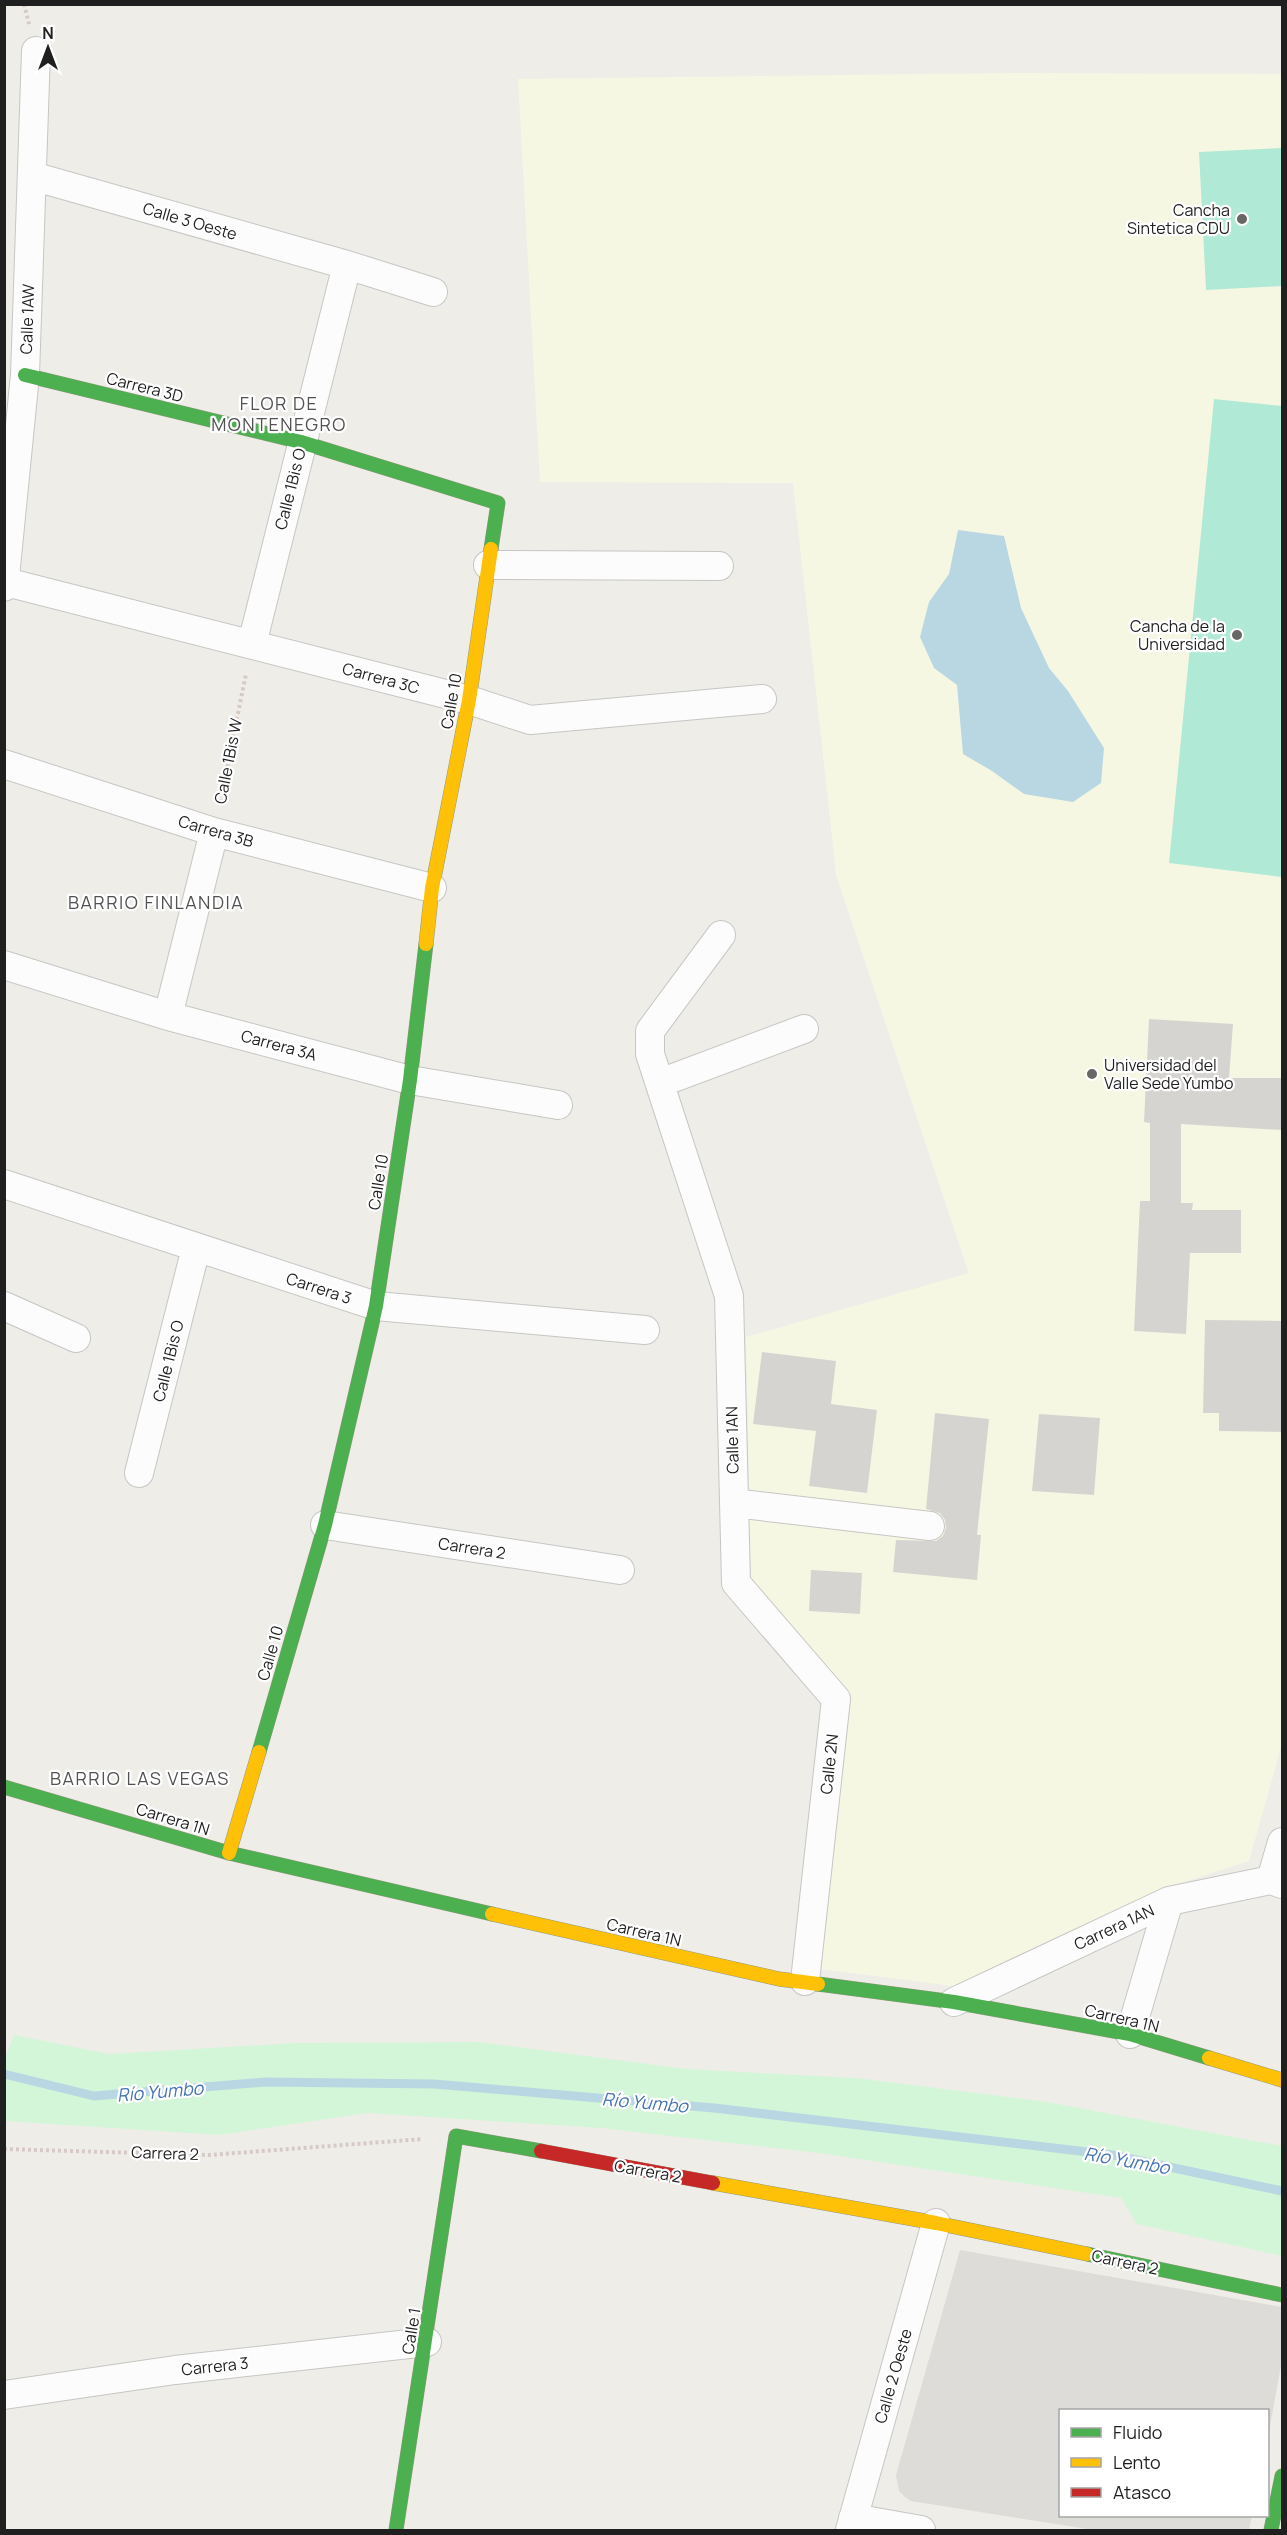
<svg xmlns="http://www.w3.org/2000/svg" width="1287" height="2535" font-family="Manrope,sans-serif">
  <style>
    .residential { fill: #dddcd9 }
    .education { fill: #f6f7e3 }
    .park { fill: #d4f6d8 }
    .pitch { fill: #b0e9d6 }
    .water { fill: #b9d7e3 }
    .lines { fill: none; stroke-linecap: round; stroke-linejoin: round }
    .stream { stroke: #b9d7e3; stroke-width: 9 }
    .building { fill: #d6d4d0 }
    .street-casing { stroke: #c6c6c4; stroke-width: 30 }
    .fast-casing { stroke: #94997e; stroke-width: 15 }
    .slow-casing { stroke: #94997e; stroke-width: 15 }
    .jam-casing { stroke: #94997e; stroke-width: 15 }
    .path { stroke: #d7cac6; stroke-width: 4; stroke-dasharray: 3 3; stroke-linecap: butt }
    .street { stroke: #fcfcfc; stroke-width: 28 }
    .fast { stroke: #4caf50; stroke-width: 14 }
    .slow { stroke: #ffc107; stroke-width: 14 }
    .jam { stroke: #c62828; stroke-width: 14 }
    .poi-dot { fill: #676765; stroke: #fff; stroke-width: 2 }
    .labels { text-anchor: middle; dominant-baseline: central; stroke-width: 4.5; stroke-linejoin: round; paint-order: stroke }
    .poi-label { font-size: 16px; fill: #1f1f1f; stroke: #fff; text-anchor: end }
    .street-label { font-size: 16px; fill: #1f1f1f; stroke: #fff }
    .neighbourhood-label { font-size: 18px; letter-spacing: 1.5px; fill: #525252; stroke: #fff }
    .water-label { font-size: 18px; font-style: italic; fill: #4473b7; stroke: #fff }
  </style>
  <rect width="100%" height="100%" fill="#eeede8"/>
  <!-- residential -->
  <path class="residential" d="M960,2250L1282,2307V2360L1268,2437V2410H1060V2516H1252L1249,2530H1094L911,2501L905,2497L899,2491L896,2475Z"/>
  <!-- education -->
  <path class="education" d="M1009,73L1282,74V1744L1249,1861L1165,1888L953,1986L820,1969L850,1700L751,1579L746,1337L969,1273L836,874L793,483L540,482L518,79Z"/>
  <!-- park -->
  <path class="park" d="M14,2035L109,2054L296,2043L479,2042L686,2069L856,2078L1047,2102L1282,2146V2256L1137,2224L1121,2198L826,2154L601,2128L368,2113L219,2135L5,2121V2058Z"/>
  <!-- pitch -->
  <path class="pitch" d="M1282,148V286L1206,290L1199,152Z
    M1214,399L1282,406V877L1169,863Z"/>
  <!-- water -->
  <path class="water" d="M958,530L1004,536L1021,608L1049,668L1068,691L1104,748L1101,783L1073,802L1024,794L992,771L963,754L957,685L934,668L920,637L929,602L949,574Z"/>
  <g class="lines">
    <!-- stream -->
    <path class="stream" d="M4,2074L94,2096L266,2082L434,2084L714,2108L1113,2155L1282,2191"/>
  </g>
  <!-- building -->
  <path class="building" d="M1149,1019L1233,1024L1229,1078H1282V1130L1181,1124V1203H1193L1192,1210H1241V1253H1190L1186,1334L1134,1331L1140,1201H1150V1123L1144,1122Z
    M1205,1320L1282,1321V1432L1219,1431V1413H1203Z
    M762,1352L836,1361L831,1404L877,1410L867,1493L809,1486L816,1431L753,1424Z
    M935,1413L989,1419L977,1535H981L977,1580L893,1572L896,1540L936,1541L943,1536L946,1528L945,1520L940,1513L926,1509Z
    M1039,1414L1100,1418L1094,1495L1032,1491Z
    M811,1570L862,1573L860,1614L809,1611Z"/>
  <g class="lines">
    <!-- street casing -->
    <g class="street-casing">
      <path id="street" d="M32,176L347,265L433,292
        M488,565L719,566
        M6,582L469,700L530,720L762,699
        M4,587L25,375L36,51
        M252,644L347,265
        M4,764L214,832L432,888
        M721,935L650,1031V1054L729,1296L736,1583L836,1699L805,1981
        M4,965L168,1016L410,1080L558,1105
        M168,1016L214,832
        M660,1083L804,1029
        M4,1184L376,1306L645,1330
        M4,1306L76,1338
        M139,1473L196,1248
        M734,1503L930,1526
        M325,1525L620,1570
        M1271,1880L1282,1842
        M954,2002L1169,1901L1271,1880L1282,1884
        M1130,2034L1169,1901
        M4,2395L175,2370L427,2342
        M853,2518L921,2530
        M850,2530L936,2223"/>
    </g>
    <!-- fast casing -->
    <g class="fast-casing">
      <path id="fast" d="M25,375L301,442L498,503L491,549
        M259,1752L325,1525L376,1306L410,1080L426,944
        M4,1787L229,1853L492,1914
        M818,1984L954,2002L1130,2034L1209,2058
        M1087,2254L1282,2295
        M396,2530L456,2136L541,2151
        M1271,2530L1282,2476"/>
    </g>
    <!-- slow casing -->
    <g class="slow-casing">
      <path id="slow" d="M426,944L432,888L469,700L491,549
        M229,1853L259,1752
        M492,1914L779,1979L818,1984
        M1209,2058L1282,2080
        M713,2183L936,2223L1087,2254"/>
    </g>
    <!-- jam casing -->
    <g class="jam-casing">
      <path id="jam" d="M541,2151L713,2183"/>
    </g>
    <!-- path -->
    <path class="path" d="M24,4L29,24
      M220,802L246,674
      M4,2149L209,2155L423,2139"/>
    <!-- street -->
    <use href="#street" class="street"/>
    <!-- fast -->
    <use href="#fast" class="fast"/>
    <!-- slow -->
    <use href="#slow" class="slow"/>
    <!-- jam -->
    <use href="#jam" class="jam"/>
  </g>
  <!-- markers -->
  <g class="poi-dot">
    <circle cx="1242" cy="219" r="6"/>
    <circle cx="1237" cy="635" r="6"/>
    <circle cx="1092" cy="1074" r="6"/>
  </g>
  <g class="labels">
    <!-- poi labels -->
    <g class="poi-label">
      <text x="1230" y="210">Cancha<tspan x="1230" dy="18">Sintetica CDU</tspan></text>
      <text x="1225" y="626">Cancha de la<tspan x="1225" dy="18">Universidad</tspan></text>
      <text x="1104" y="1065" text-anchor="start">Universidad del<tspan x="1104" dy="18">Valle Sede Yumbo</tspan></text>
    </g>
    <!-- street labels -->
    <g class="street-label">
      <text transform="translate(190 221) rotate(16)">Calle 3 Oeste</text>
      <text transform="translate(27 319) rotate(-88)">Calle 1AW</text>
      <text transform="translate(145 387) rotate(14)">Carrera 3D</text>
      <text transform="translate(290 489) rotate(-76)">Calle 1Bis O</text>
      <text transform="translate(381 678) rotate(15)">Carrera 3C</text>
      <text transform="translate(451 701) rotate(-80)">Calle 10</text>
      <text transform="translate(228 761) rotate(-79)">Calle 1Bis W</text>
      <text transform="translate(216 831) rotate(16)">Carrera 3B</text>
      <text transform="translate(279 1045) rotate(15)">Carrera 3A</text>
      <text transform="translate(378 1182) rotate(-81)">Calle 10</text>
      <text transform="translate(319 1288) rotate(18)">Carrera 3</text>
      <text transform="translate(168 1361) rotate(-76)">Calle 1Bis O</text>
      <text transform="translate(732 1440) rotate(-91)">Calle 1AN</text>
      <text transform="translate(472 1548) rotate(9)">Carrera 2</text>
      <text transform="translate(270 1653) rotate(-74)">Calle 10</text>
      <text transform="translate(829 1764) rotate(-84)">Calle 2N</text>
      <text transform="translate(173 1819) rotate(17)">Carrera 1N</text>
      <text transform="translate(1114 1927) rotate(-25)">Carrera 1AN</text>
      <text transform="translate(644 1932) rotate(13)">Carrera 1N</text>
      <text transform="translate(1122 2018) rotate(13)">Carrera 1N</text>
      <text transform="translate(165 2153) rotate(2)">Carrera 2</text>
      <text transform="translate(648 2171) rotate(10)">Carrera 2</text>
      <text transform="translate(1125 2262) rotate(12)">Carrera 2</text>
      <text transform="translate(411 2331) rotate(-81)">Calle 1</text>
      <text transform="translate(215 2366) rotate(-6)">Carrera 3</text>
      <text transform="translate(893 2376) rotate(-74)">Calle 2 Oeste</text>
    </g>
    <!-- neighbourhood labels -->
    <g class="neighbourhood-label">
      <text x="279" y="403">FLOR DE<tspan x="279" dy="21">MONTENEGRO</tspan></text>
      <text x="156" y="902">BARRIO FINLANDIA</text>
      <text x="140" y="1778">BARRIO LAS VEGAS</text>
    </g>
    <!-- water labels -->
    <g class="water-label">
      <text transform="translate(160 2091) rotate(-5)">Río Yumbo</text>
      <text transform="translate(645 2102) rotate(5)">Río Yumbo</text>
      <text transform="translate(1127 2160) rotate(10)">Río Yumbo</text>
    </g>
  </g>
  <!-- border -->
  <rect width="1287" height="2535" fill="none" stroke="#1f1f1f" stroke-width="12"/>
  <!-- legend -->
  <rect x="1059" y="2409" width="210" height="108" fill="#ffffff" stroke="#a5a5a5" stroke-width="1.5"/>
  <rect x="1071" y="2428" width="30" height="9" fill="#4caf50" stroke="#a5a5a5" stroke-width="1.5"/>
  <text x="1113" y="2439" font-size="18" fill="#1f1f1f">Fluido</text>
  <rect x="1071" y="2458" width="30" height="9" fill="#ffc107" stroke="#a5a5a5" stroke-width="1.5"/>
  <text x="1113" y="2469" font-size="18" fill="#1f1f1f">Lento</text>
  <rect x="1071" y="2488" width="30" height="9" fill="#c62828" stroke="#a5a5a5" stroke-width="1.5"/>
  <text x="1113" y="2499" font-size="18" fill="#1f1f1f">Atasco</text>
  <!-- north arrow -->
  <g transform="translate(48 48)" stroke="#ffffff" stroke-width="4.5" paint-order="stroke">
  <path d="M0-4.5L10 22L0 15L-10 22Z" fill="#1f1f1f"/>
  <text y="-9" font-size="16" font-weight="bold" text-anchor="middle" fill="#1f1f1f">N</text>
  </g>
</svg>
